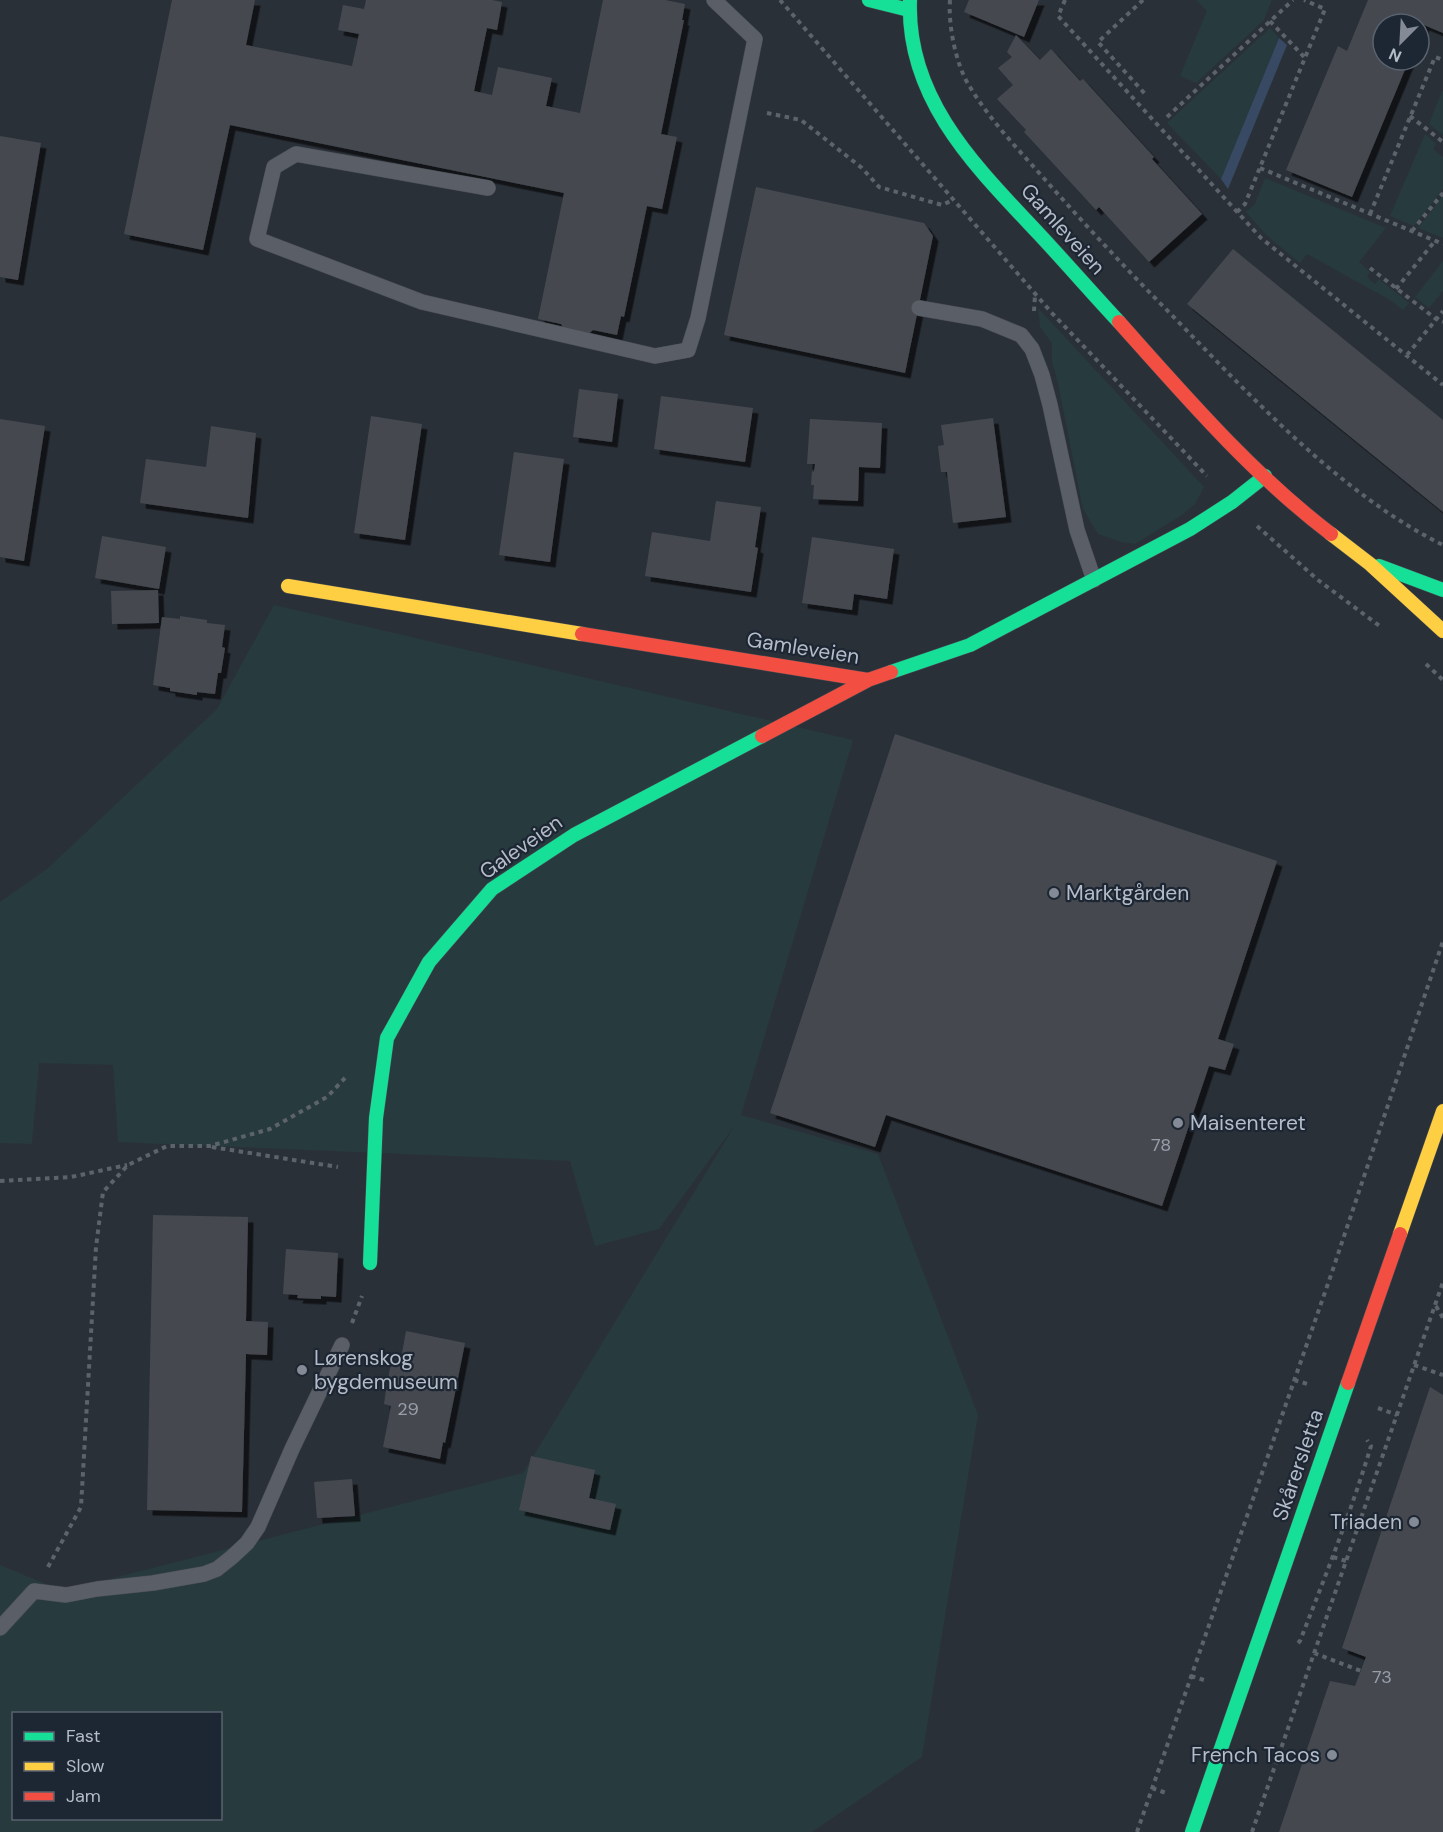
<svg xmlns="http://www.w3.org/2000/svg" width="1443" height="1832" font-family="'DM Sans',sans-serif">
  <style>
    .green { fill: #273a3e; fill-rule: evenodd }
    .water { fill: #384963 }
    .building { fill: #444950; filter: url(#shadow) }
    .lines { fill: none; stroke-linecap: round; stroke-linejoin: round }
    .lane-casing { stroke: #484c53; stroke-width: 16 }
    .fast-casing { stroke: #484c53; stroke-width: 15 }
    .slow-casing { stroke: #484c53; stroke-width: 15 }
    .jam-casing { stroke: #484c53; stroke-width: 15 }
    .path { stroke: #5d636a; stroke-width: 4; stroke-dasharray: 4.5 4.5; stroke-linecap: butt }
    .lane { stroke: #5a5e66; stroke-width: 15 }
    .fast { stroke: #16e098; stroke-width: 14 }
    .slow { stroke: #ffcf43; stroke-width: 14 }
    .jam { stroke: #f24e42; stroke-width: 14 }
    .poi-dot { fill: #848b96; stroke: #1d2633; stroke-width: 2 }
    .labels { text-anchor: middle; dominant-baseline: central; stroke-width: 4.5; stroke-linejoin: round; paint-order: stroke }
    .number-label { font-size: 18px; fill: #989fab }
    .street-label { font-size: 21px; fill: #b4bcc9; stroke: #1d2633 }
    .poi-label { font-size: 21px; fill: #b4bcc9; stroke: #1d2633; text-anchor: start }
  </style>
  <defs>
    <filter id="shadow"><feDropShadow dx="5.5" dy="5.5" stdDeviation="0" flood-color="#0009"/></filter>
  </defs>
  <rect width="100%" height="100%" fill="#2a3038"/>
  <!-- green -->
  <path class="green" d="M1196,0H1272L1264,20L1196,83L1180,76L1207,11Z
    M1270,28L1279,38L1221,179L1167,123Z
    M1442,91H1443V135L1429,124Z
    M1425,134L1436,144L1433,149L1443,157V189L1414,226L1390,216Z
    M1265,178L1386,228L1359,262L1370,272L1367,277L1375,284L1379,279L1409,303L1403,310L1390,300L1307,254L1300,263L1265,234L1246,212L1255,204Z
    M1443,196V238L1418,228Z
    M1443,261V291L1429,308L1415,297Z
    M1038,308L1204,487L1195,504L1182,515L1135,544L1121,542L1098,534L1083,509L1058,383L1052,361V343L1040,327Z
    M274,605L853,740L741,1115L878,1154L978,1415L922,1757L812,1832H0V1565L63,1591L523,1473L735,1125L659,1229L595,1246L570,1161L118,1142L113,1065L39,1063L32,1144L0,1143V902L47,869L217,709ZM14,1714H220V1818H14Z"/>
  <!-- water -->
  <path class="water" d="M1279,38L1287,45L1228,189L1221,179Z"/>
  <!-- building -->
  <path class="building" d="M172,0H255L246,45L352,66L359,34L338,30L343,5L364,9L366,0H492L502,2L497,30L487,28L474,91L492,95L498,67L552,78L546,106L580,113L603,0H665L685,4L682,20H684L661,134L677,137L662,209L647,206L624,317L621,316L617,335L593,330L586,336L566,332L561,324L538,319L564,193L230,125L203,250L124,234Z
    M969,0H1039L1024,37L964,12Z
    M1368,0H1443V33L1424,25L1419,35V24H1383V60H1409L1352,197L1286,170L1338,46L1347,51Z
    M1016,35L1040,60L1051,49L1080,81L1083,79L1154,157L1152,159L1202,214L1149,262L1099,207L1096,210L1024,132L1026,130L997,99L1013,85L998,68L1012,57L1007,52Z
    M0,136L41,143L18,280L0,277Z
    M756,187L924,223L933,236L905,373L724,335Z
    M1233,249L1443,420V512L1187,304Z
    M579,389L618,394L612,442L573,437Z
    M661,396L753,408L745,462L654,449Z
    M371,416L422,424L405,540L354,533Z
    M993,418L1006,517L953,523L947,472H941L938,446L944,445L941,425Z
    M0,419L45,426L24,561L0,557Z
    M810,419L882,423L880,468L859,467L858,501L813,499L814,485H811L812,471L814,472L815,464H807Z
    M211,426L256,433L248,518L140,503L146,459L206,467Z
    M514,452L564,459L550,562L499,555Z
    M716,501L761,507L755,547L758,548L751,592L645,576L652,532L710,541Z
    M102,536L166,547L159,589L95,578Z
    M812,537L894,549L887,599L854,594L852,610L802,603Z
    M158,590L159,623L112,624L111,591Z
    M180,616L207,620V623L225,625L222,647L225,648L221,673H218L215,694L197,692V695L170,691V688L153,685L162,617L180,619Z
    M895,734L1277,861L1218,1039L1234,1044L1225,1070L1209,1066L1162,1206L886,1115L875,1147L770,1113Z
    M153,1215L248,1217L246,1321L268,1322L267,1355L246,1354L242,1512L147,1510Z
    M286,1249L338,1253L336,1297L321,1296V1299L297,1298L298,1295L283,1294Z
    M406,1331L465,1343L445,1443L443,1442L440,1459L383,1447L391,1406L384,1404L386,1390L394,1391L395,1387L387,1386L391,1362L400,1364Z
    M1430,1387L1443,1395V1832H1279L1330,1681L1355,1686L1366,1657L1342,1648Z
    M531,1456L595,1470L589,1498L616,1504L610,1530L519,1510Z
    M352,1479L355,1516L317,1518L314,1482Z"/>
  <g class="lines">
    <!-- lane casing -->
    <g class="lane-casing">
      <path id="lane" d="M488,188L296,154L274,167L257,239L422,302L655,356L688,350L698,318L755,39L714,0
        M919,308L982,319L1021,335L1032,349L1042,375L1050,405L1077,530L1094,580
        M0,1628L34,1591L66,1595L97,1589L153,1583L204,1574L217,1569L232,1557L247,1543L258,1527L292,1449L342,1345"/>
    </g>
    <!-- fast casing -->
    <g class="fast-casing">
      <path id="fast" d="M869,0L909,10
        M910,0C906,99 976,167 1039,234C1066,263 1092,293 1119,322
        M1379,566L1443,590
        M891,672L970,645L1190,529L1232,502L1265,476
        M370,1263L376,1118L387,1038L429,962L492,889L574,835L762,736
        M1192,1832L1348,1383"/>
    </g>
    <!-- slow casing -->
    <g class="slow-casing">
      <path id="slow" d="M1331,534L1370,564L1443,631
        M288,586L582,634
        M1400,1234L1443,1111"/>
    </g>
    <!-- jam casing -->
    <g class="jam-casing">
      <path id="jam" d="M1119,322C1185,396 1252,474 1331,534
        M582,634L868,680L891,672
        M762,736L868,680
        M1348,1383L1400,1234"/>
    </g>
    <!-- path -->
    <path class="path" d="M780,0L1051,312L1207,476
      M950,0C948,25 956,66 970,87C990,120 1016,147 1041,175C1078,217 1116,258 1155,298C1240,384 1334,491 1443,545
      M1065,0L1058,16L1261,238L1443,385
      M1143,0L1098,42L1146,95
      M1270,21L1305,58
      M767,113L801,120L862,168L879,187L942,205L953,200
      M1410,116L1443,142
      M1167,117L1293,0
      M1260,168L1443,244
      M1237,212L1245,204L1325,9L1304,0
      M1370,214L1435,57L1443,60
      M1412,231L1443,193
      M1370,268L1436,319L1443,322
      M1396,289L1435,241
      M1034,311L1035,295
      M1407,355L1443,311
      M1257,526L1318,580L1381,627
      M1426,664L1443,680
      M212,1147L338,1167
      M0,1181L71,1177L127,1165
      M1436,1306L1443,1318
      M352,1323L362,1296
      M1414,1365L1443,1375
      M1294,1380L1311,1385
      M1378,1408L1397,1415
      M1333,1557L1346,1561
      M48,1567L81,1507L96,1247L103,1192L128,1165L167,1146H210L270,1129L327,1097L345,1078
      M1298,1643L1300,1641C1325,1577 1351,1512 1371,1446L1367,1440
      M1314,1653L1361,1671
      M1191,1676L1207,1681
      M1152,1788L1169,1794
      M1137,1832L1332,1272L1443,941
      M1252,1832L1443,1282"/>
    <!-- lane -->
    <use href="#lane" class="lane"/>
    <!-- fast -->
    <use href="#fast" class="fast"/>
    <!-- slow -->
    <use href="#slow" class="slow"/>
    <!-- jam -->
    <use href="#jam" class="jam"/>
  </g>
  <!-- markers -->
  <g class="poi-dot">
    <circle cx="1054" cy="893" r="6"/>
    <circle cx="1178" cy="1123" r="6"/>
    <circle cx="302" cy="1370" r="6"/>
    <circle cx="1414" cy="1522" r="6"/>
    <circle cx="1332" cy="1755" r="6"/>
  </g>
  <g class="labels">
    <!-- number labels -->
    <g class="number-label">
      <text x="1161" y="1145">78</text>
      <text x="408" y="1409">29</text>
      <text x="1382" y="1677">73</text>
    </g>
    <!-- street labels -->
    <g class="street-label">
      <text transform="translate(1063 229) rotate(48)">Gamleveien</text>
      <text transform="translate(803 648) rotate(9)">Gamleveien</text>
      <text transform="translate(521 847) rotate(-35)">Galeveien</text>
      <text transform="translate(1298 1465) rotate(-71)">Skårersletta</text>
    </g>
    <!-- poi labels -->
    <g class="poi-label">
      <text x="1066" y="893">Marktgården</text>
      <text x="1190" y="1123">Maisenteret</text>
      <text x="314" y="1358">Lørenskog<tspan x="314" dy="24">bygdemuseum</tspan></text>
      <text x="1402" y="1522" text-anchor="end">Triaden</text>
      <text x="1320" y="1755" text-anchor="end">French Tacos</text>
    </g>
  </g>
  <!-- legend -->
  <rect x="12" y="1712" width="210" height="108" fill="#1d2633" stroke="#59626f" stroke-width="1.5"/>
  <rect x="24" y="1732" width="30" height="9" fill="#16e098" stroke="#59626f" stroke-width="1.5"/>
  <text x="66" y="1742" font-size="18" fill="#b4bcc9">Fast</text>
  <rect x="24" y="1762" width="30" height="9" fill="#ffcf43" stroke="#59626f" stroke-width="1.5"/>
  <text x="66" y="1772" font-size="18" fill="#b4bcc9">Slow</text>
  <rect x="24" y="1792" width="30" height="9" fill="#f24e42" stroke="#59626f" stroke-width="1.5"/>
  <text x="66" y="1802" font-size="18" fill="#b4bcc9">Jam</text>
  <!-- north arrow -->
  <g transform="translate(1401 42) rotate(204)"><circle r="28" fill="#1d2633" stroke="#59626f" stroke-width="1.5"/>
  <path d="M0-4.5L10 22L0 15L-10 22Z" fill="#848b96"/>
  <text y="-9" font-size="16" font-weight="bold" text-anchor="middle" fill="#b4bcc9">N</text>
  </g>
</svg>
